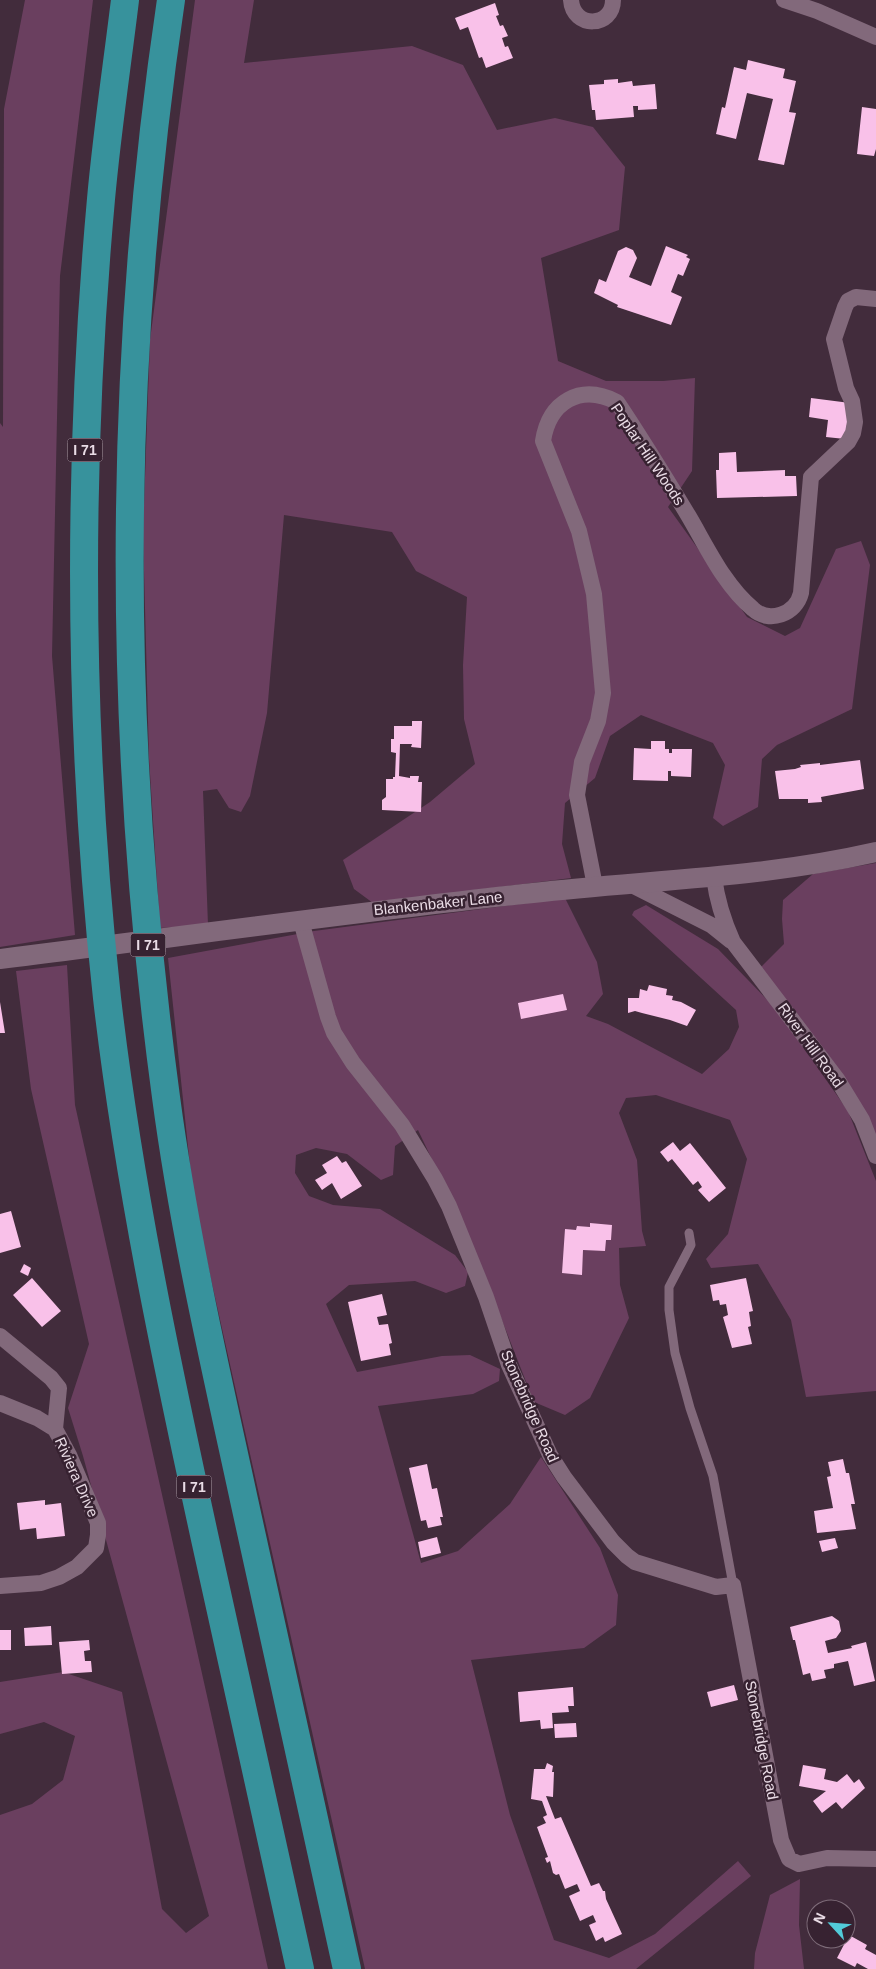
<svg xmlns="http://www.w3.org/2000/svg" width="876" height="1969" font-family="Helvetica,sans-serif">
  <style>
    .green { fill: #6a3f5f }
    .building { fill: #f9c1e9 }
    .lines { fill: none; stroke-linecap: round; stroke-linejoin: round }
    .service { stroke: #82697b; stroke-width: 9 }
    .minor { stroke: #82697b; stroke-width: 16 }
    .tertiary { stroke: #82697b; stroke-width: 20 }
    .motorway { stroke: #37929c; stroke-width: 28 }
    .labels { text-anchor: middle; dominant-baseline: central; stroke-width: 5; stroke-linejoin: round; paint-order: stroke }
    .shield { fill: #372231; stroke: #b4a4af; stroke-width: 1 }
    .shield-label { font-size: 14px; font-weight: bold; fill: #e9dbe5 }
    .street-label { font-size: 15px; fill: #e9dbe5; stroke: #372231 }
  </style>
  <rect width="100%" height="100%" fill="#422c3c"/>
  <!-- green -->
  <path class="green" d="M25,0H93L60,276L52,656L75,935L0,947V423L3,427L4,109Z
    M195,0H254L244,63L412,46L463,65L497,130L555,118L593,127L625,167L619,230L541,258L558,361L606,381H663L695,378L692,471L668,507L747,617L785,636L800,628L836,549L861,541L870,565L852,709L777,745L762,759L758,807L723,826L713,818L725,765L713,743L641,715L610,736L595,778L565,803L562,844L571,878L373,903L354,889L343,860L430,802L475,764L464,719L463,665L467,597L416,571L392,532L284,515L267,713L250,796L241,812L229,808L217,789L203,791L208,925L160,928L149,758L143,533L150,340Z
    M876,863V1141L759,969L784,944L782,919L783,900L813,874Z
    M565,898L597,962L603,994L586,1016L608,1024L702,1074L729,1049L739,1027L736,1010L632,915L634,911L646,905L718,949L777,1010L848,1111L876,1181V1391L806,1397L791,1320L758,1264L711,1268L706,1259L728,1234L747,1159L730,1120L656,1095L626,1098L619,1113L637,1160L642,1231L646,1246L619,1248L620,1285L629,1318L590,1398L565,1415L534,1402L472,1244L418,1130L395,1146L393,1175L381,1180L347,1154L316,1148L296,1155L295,1173L309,1196L333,1205L380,1209L455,1255L468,1272L465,1286L446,1293L415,1281L349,1285L326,1304L357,1372L442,1356L470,1355L500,1369L499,1381L473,1394L378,1406L421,1563L458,1551L510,1504L541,1457L600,1548L618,1595L616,1625L584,1648L471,1660L510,1815L554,1940L609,1958L655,1934L738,1861L751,1876L636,1969H365L194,1203L168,958L314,931Z
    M67,965L75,1105L268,1969H0V1815L32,1804L63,1780L75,1736L44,1722L0,1734V1682L63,1672L122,1692L162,1909L186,1933L209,1916L83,1456L68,1408L89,1344L31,1089L16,971Z
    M800,1879L799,1925L804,1969H754L755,1953L770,1895Z"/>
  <!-- building -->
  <path class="building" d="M495,3L499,15L496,16L500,26L503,25L508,36L502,38L505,47L508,46L513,58L486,68L482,57L479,58L468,27L460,30L455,18Z
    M748,60L785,69L783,78L796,81L789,112L796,113L784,165L758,160L773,99L747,93L736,139L716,134L722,107L725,108L734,67L746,70Z
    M618,79V83L632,81L633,86L655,84L657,109L638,110V106H633L634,117L596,120L595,110H592L589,85L604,84V80Z
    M862,107L876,109V149L874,156L857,154Z
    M666,246L688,255L686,257L690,259L683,276L678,274L671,292L682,297L671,325L617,307L618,305L594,293L599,279L606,282L618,251L626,247L633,250L637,258L629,277L651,286Z
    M811,398L850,403L845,439L826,437L828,420L809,417Z
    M736,452L737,472L785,470V476H796L797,496L717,498L716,470H719V453Z
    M412,721H422L421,748L411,747L412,744H400L399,776L410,778V776H419L418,782H422L421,812L382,810V800L386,797V779H393V777H395L396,753L391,752V739H394V726H412Z
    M651,741H665V749H669V753H672V749H692L691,777L671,776V771H668V781L633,780L634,748L651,749Z
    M860,760L864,789L821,797L822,802L808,803V799H779L775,771L795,769L801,767L800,765L820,763V765Z
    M649,985L667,989L666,995L673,996L672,1000L681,1002L696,1010L687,1026L670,1020L642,1013L635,1011L628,1013V998H639L640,989L647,991Z
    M563,994L567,1010L521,1019L518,1003Z
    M0,1002L5,1033H0Z
    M673,1142L680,1151L690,1143L726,1188L709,1202L698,1190L702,1187L698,1181L693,1185L672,1159L668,1162L660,1152Z
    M337,1156L342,1163L346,1161L362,1186L341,1199L332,1183L322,1190L315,1180L327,1173L322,1165Z
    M11,1211L21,1247L0,1253V1214Z
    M590,1223L612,1225L611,1240H606L605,1251L583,1250L582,1275L562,1273L565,1229L576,1230L577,1226L590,1227Z
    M24,1264L31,1268L28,1276L20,1272Z
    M32,1278L61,1311L42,1327L13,1295Z
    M746,1278L753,1311L749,1312L751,1326L748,1327L752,1344L732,1348L723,1317L728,1315L726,1304L720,1305L719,1300L713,1301L710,1285Z
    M382,1294L387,1315L377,1317L379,1325L388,1324L392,1343L389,1344L391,1355L361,1361L348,1302Z
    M843,1459L846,1473H849L855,1504H851L856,1529L817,1533L814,1511L833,1508L827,1477L831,1476L828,1462Z
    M427,1464L432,1489L437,1488L443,1517H440L442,1525L428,1528L426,1520L421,1521L409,1468Z
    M45,1500V1505L61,1503L65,1536L37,1539L36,1528L20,1530L17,1503Z
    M437,1537L441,1553L421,1558L418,1542Z
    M835,1538L838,1548L822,1552L819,1541Z
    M832,1616L839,1621L841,1631L836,1638L825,1641L828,1653L852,1648L851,1646L866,1642L875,1681L854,1686L848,1661L834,1664V1668L824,1670L826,1678L812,1681L810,1673L803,1675L795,1640H793L790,1627Z
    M51,1626L52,1645L25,1646L24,1628Z
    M0,1630H11V1650H0Z
    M89,1640L90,1650L84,1651L85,1661H91L92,1672L62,1674L59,1642Z
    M734,1685L738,1700L711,1707L707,1692Z
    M573,1687L574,1706H568L569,1712L552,1713L553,1728L541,1729L540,1720L520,1722L518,1692Z
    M576,1723L577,1737L555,1738L554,1724Z
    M547,1763L553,1766L552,1772H554L553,1797L546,1796L555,1819L561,1817L591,1886L599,1883L603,1891H605L606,1899L622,1934L605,1942L603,1937L596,1941L589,1925L596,1922L593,1915L580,1921L569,1896L580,1891L577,1884L565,1889L559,1874L556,1875L553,1873L550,1861L547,1863L545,1858L548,1857L537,1827L546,1823L543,1817L547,1815L542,1801L531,1799L534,1769H545Z
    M803,1765L826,1769L824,1779L837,1782L847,1774L854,1783L859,1779L865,1788L842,1809L836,1802L822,1813L813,1801L826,1791L799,1786Z
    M849,1935L867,1945L865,1949L876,1955V1969H868L857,1963L855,1967L837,1958Z"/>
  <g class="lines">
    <!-- service -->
    <path class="service" d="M689,1233L691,1245L669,1287V1310L675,1353L690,1408L713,1476L733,1585"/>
    <!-- minor -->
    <path class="minor" d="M571,0C573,29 613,28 613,0
      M784,0L817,11L876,37
      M714,877C717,901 723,920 733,942L837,1079L862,1120L876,1156
      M630,884L711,925L731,941
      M595,886L577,795L582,762L598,721L603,693L594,594L579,531L543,441C549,402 580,383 617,402C642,439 665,477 688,515C707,547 724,585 753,609C769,624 796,614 801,593L811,477L848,442L853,433L855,422L852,401L846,388L834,339L845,307L848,301L856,297L876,299
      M301,921L328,1017L334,1033L353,1063L402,1125L435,1179L449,1206L486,1297L509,1365L550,1455L564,1477L613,1542L627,1556L635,1562L716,1587L733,1585L781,1840L789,1859L799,1864L827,1858L876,1859
      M0,1336L51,1378L59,1388L55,1429L69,1455L98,1523V1535L96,1548L77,1567L59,1577L41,1583L0,1586
      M0,1403L37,1418L55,1429"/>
    <!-- tertiary -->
    <path class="tertiary" d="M0,959C178,937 355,912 533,893C649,880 762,878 876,852"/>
    <!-- motorway -->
    <path class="motorway" d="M125,0C117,66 107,132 101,199C77,465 78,732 107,998C128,1180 166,1360 205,1539C237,1682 268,1826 300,1969
      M171,0C117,363 117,733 166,1097C184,1233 215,1366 244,1500C278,1656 313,1813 347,1969"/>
  </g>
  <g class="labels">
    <!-- shield labels -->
    <g class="shield">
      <rect x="67.5" y="438.5" width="35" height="23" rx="4"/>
      <rect x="130.5" y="933.5" width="35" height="23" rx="4"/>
      <rect x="176.5" y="1475.5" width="35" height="23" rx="4"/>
    </g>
    <g class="shield-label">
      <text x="85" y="450">I 71</text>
      <text x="148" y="945">I 71</text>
      <text x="194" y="1487">I 71</text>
    </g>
    <!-- street labels -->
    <g class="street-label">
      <text transform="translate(648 454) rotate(56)">Poplar Hill Woods</text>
      <text transform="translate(438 903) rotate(-6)">Blankenbaker Lane</text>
      <text transform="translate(811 1045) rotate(54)">River Hill Road</text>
      <text transform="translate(530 1406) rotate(66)">Stonebridge Road</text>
      <text transform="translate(77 1477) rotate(66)">Riviera Drive</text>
      <text transform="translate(762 1740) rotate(79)">Stonebridge Road</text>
    </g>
  </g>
  <!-- north arrow -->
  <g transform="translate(831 1924) rotate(296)"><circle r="24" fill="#372231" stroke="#7e6c79"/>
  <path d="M0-4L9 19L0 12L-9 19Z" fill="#52cbd9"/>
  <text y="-8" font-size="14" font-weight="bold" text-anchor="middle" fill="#e9dbe5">N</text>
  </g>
</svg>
